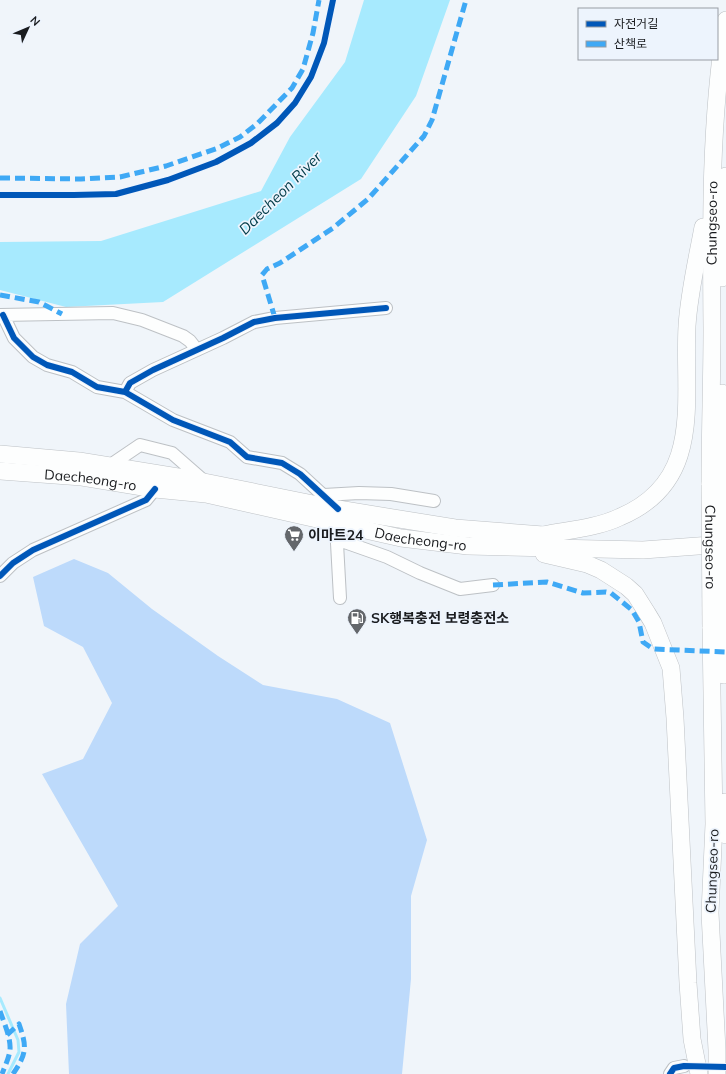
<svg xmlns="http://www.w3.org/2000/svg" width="726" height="1074" font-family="Mulish,'Noto Sans KR',sans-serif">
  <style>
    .forest { fill: #bddafb }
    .water { fill: #a7eafe }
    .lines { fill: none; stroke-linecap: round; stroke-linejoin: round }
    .stream { stroke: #a7eafe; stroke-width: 3 }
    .minor-tunnel { stroke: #d0d4d9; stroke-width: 12; stroke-dasharray: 12 6; stroke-linecap: butt }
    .minor-casing { stroke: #bdc1c5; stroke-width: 14 }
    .highway-casing { stroke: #bdc1c5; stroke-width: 18 }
    .minor { stroke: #fdfefe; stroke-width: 12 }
    .highway { stroke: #fdfefe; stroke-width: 17 }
    .highway-bridge-casing { stroke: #bdc1c5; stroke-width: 18; stroke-linecap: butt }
    .highway-bridge { stroke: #fdfefe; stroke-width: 17 }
    .quiet { stroke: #3fa9f5; stroke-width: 5; stroke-dasharray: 10 5; stroke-linecap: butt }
    .cycleway-casing { stroke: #edf4fd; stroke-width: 8 }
    .cycleway { stroke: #0057b8; stroke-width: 6 }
    .labels { text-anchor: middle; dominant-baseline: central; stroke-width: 3.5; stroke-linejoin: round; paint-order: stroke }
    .street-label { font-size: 14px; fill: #191b1e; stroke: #edf4fd }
    .poi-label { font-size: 14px; font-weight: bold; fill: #191b1e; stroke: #edf4fd; text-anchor: start }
    .water-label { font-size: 15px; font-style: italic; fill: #003b48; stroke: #edf4fd }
  </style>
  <rect width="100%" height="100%" fill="#f0f5fa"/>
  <!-- forest -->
  <path class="forest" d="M74,559L108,573L152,609L218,656L263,685L337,699L390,723L427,840L411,896V979L402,1074H69L66,1004L80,944L118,906L42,774L83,759L112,703L83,647L44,626L33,577Z"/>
  <!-- water -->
  <path class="water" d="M364,0H450L416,96L361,179L163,302L66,307L0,290V242L101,241L261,191L290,137L345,62Z"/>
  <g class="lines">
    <!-- stream -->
    <path class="stream" d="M0,998L18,1040L19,1052L8,1074"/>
    <!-- minor-tunnel -->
    <path class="minor-tunnel" d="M691,1066L726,1067"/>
    <!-- minor casing -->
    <g class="minor-casing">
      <path id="minor" d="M0,315L113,313L142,320L183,336L190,341L197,350
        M3,315L14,338L33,357L47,365L72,372L97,387L125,392L173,420L230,442L247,457L282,463L300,474L338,509L336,525L340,598
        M125,392L130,383L153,370L223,338L254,322L275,318L386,308
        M109,466L140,445L172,453L204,481
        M324,495L359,493L391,494L434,501
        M336,539L387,557L420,573L460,589L493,585
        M0,576L13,563L33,550L146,500L155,489
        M670,1074L674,1068L684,1066"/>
    </g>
    <!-- highway casing -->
    <g class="highway-casing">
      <g id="highway">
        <path d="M722,278L723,215L726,176"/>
        <path d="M722,393L724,486"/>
        <path d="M0,454L79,461L184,478L338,509L455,528L556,536"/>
        <path id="s1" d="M0,471L82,477L155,489L206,494L401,538L468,546L643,550L725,544"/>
        <path id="s2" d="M710,485C710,433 712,380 712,328C711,224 710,122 726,20"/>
        <path d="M543,535C568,530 597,528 620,517C705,481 683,400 687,326C689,293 697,260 703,227"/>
        <path d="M544,554L587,564L601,570L626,586L635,594L647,613L653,623L671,668L675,718L688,983L692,1039L699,1074"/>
        <path d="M711,627L714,824L710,913L717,1050V1074"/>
        <path d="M723,627V675"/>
        <path d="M725,802L726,835"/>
      </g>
    </g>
    <!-- minor -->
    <use href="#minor" class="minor"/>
    <!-- highway -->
    <use href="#highway" class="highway"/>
    <!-- highway-bridge casing -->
    <g class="highway-bridge-casing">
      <g id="highway-bridge">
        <path id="s3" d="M710,485L711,627"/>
        <path d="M723,627L724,486"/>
      </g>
    </g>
    <!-- highway-bridge -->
    <use href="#highway-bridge" class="highway-bridge"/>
    <!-- quiet -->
    <path class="quiet" d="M0,178L81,179L120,177L166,166L218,148L240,137L257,124L292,88L303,69L313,33L319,0
      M0,295L39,302L62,314
      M275,318L262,275L267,269L280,263L333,228L368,199L424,136L432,120L466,0
      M493,585L547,582L583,593L606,592L611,593L632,610L639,622L643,642L653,649L726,652
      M0,1011C4,1023 11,1038 10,1050C9,1058 5,1066 2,1074
      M7,1035L19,1024C27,1047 27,1053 13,1074"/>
    <!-- cycleway casing -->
    <g class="cycleway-casing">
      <path id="cycleway" d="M0,195H74L116,194L168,180L216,162L251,143L277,123L295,103L311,77L324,43L333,0
        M3,315L14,338L33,357L47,365L72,372L97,387L125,392L173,420L230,442L247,457L282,463L300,474L338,509
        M125,392L130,383L153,370L223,338L254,322L275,318L386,308
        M0,576L13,563L33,550L146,500L155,489
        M670,1074L674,1068L684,1066L726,1067"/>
    </g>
    <!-- cycleway -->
    <use href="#cycleway" class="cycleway"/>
  </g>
  <!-- icons -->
  <defs>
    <g id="supermarket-pin" transform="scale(1)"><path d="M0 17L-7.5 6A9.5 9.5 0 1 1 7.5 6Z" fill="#64676b" stroke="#edf4fd"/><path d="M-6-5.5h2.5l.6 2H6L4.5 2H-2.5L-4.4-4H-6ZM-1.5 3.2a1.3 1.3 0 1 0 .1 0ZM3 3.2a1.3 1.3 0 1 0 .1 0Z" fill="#fff"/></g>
    <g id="fuel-pin" transform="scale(1)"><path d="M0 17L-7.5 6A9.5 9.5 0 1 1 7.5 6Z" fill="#64676b" stroke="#edf4fd"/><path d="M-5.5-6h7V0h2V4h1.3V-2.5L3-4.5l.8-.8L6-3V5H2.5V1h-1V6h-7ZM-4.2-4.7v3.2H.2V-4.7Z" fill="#fff"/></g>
  </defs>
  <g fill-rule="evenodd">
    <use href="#supermarket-pin" x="294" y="535"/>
    <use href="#fuel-pin" x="357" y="618"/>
  </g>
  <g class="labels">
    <!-- street labels -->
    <g class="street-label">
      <text stroke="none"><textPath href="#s2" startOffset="262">Chungseo-ro</textPath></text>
      <text stroke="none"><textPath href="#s1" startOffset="91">Daecheong-ro</textPath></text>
      <text stroke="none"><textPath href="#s1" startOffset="427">Daecheong-ro</textPath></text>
      <text stroke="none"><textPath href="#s3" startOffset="62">Chungseo-ro</textPath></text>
      <text transform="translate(712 871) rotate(-88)">Chungseo-ro</text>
    </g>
    <!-- poi labels -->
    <g class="poi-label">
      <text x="308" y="535">이마트24</text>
      <text x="371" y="618">SK행복충전 보령충전소</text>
    </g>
    <!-- water labels -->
    <g class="water-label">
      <text transform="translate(280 193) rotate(-45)">Daecheon River</text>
    </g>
  </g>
  <!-- legend -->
  <rect x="578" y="8" width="140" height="52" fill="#edf4fd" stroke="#989da4"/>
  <rect x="586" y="21" width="20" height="6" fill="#0057b8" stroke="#989da4"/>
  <text x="614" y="28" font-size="12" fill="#191b1e">자전거길</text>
  <rect x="586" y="41" width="20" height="6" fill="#3fa9f5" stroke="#989da4"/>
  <text x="614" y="48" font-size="12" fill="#191b1e">산책로</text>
  <!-- north arrow -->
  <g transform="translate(28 28) rotate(46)" stroke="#edf4fd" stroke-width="3" paint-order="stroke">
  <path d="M0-3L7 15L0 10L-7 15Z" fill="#191b1e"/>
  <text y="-6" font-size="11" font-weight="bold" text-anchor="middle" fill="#191b1e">N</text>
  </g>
</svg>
